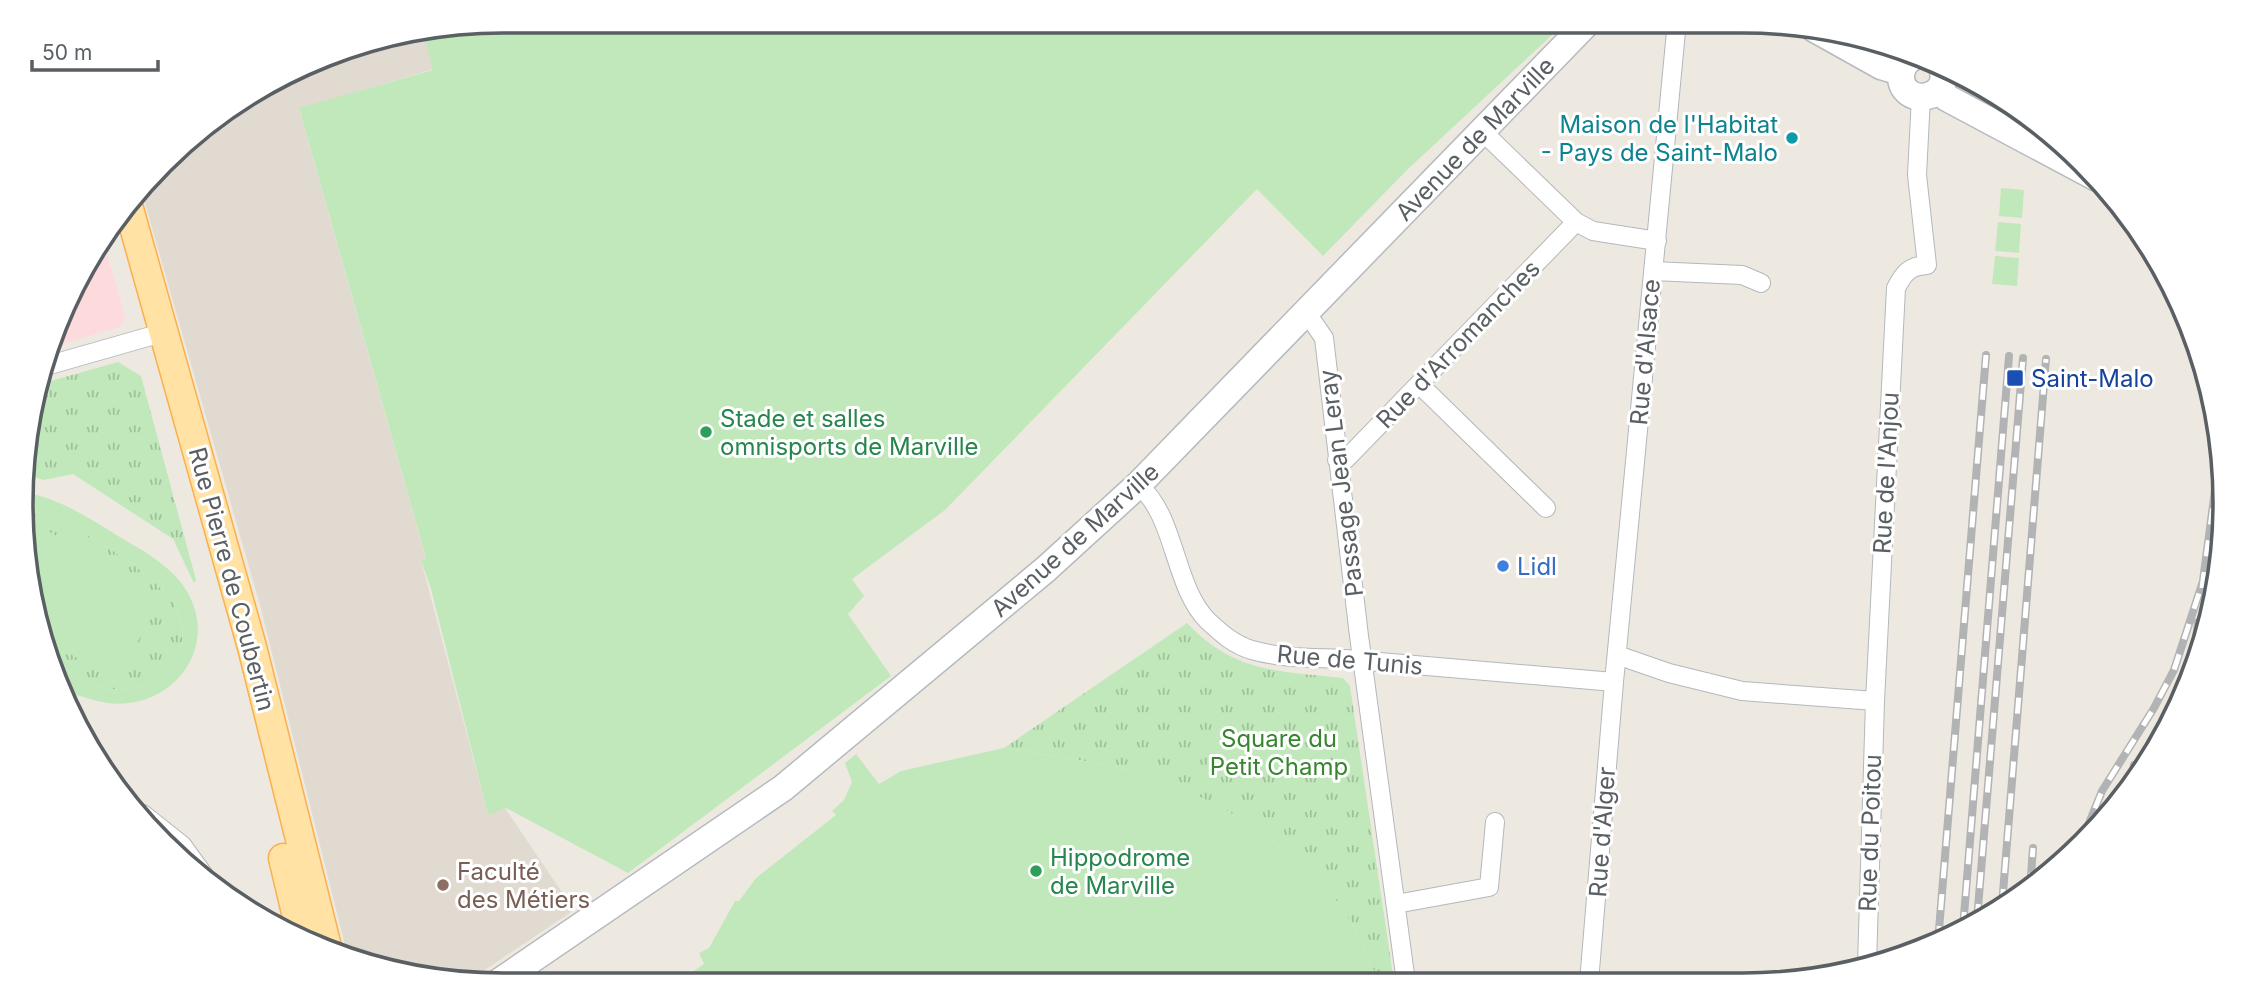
<svg xmlns="http://www.w3.org/2000/svg" width="2246" height="1006" font-family="Inter,sans-serif">
  <style>
    .education { fill: #e0dad1 }
    .medical { fill: #fddadc }
    .grass { fill: url(#grass-tufts) }
    .garden { fill: #c1e8ba }
    .lines { fill: none; stroke-linecap: round; stroke-linejoin: round }
    .street-casing { stroke: #b3b8bc; stroke-width: 20 }
    .secondary-casing { stroke: #b4babf; stroke-width: 29 }
    .primary-casing { stroke: #fcaf4b; stroke-width: 31 }
    .street { stroke: #fff; stroke-width: 18 }
    .secondary { stroke: #fff; stroke-width: 26 }
    .primary { stroke: #ffe2a4; stroke-width: 28 }
    .rail-casing { stroke: #b2b3b4; stroke-width: 8 }
    .rail { stroke: #fff; stroke-width: 5; stroke-dasharray: 16; stroke-linecap: butt }
    .culture-dot { fill: #0f9aa8; stroke: #fff; stroke-width: 2.5 }
    .transit-dot { fill: #1a4fb4; stroke: #fff; stroke-width: 2.5 }
    .leisure-dot { fill: #2e9e5b; stroke: #fff; stroke-width: 2.5 }
    .shop-dot { fill: #3f7fe0; stroke: #fff; stroke-width: 2.5 }
    .education-dot { fill: #8d6e63; stroke: #fff; stroke-width: 2.5 }
    .labels { text-anchor: middle; dominant-baseline: central; stroke-width: 6; stroke-linejoin: round; paint-order: stroke }
    .culture-label { font-size: 24px; fill: #0d838f; stroke: #fff; text-anchor: end }
    .street-label { font-size: 24px; fill: #595f63; stroke: #fff }
    .transit-label { font-size: 24px; fill: #164399; stroke: #fff; text-anchor: start }
    .leisure-label { font-size: 24px; fill: #27864d; stroke: #fff; text-anchor: start }
    .shop-label { font-size: 24px; fill: #366cbe; stroke: #fff; text-anchor: start }
    .park-label { font-size: 24px; fill: #37862e; stroke: #fff }
    .education-label { font-size: 24px; fill: #785e54; stroke: #fff; text-anchor: start }
    .rim { fill: none; stroke: #595f63; stroke-width: 3.5 }
  </style>
  <defs>
    <pattern id="grass-tufts" width="24" height="20" patternUnits="userSpaceOnUse" patternTransform="scale(1.75)"><rect width="24" height="20" fill="#c1e8ba"/><path d="M3 7l-1-3M5 7V3M7 7l1-3M15 17l-1-3M17 17v-4M19 17l1-3" fill="none" stroke="#a0bf9b"/></pattern>
  </defs>
  <rect width="100%" height="100%" fill="#eee9e0"/>
  <!-- education -->
  <path class="education" d="M424,34L434,69L299,109L426,559L421,560L488,815L505,808L574,910L467,982L409,976L348,957L260,605L142,193L186,140L262,86L348,47Z"/>
  <!-- medical -->
  <path class="medical" d="M103,241L125,316L120,327L54,346L86,262Z"/>
  <!-- grass -->
  <path class="grass" d="M118,362L141,376L196,580L194,583L173,539L73,474L44,480L28,475L30,409L40,384Z
    M27,509C65,517 164,575 178,612C198,661 148,698 103,688C83,684 64,668 47,658L25,566Z
    M1187,623C1234,673 1279,671 1343,678L1350,686L1394,982H1379C1366,952 1353,920 1331,894C1291,845 1214,798 1155,778C1107,762 1054,757 1004,748Z"/>
  <!-- garden -->
  <path class="garden" d="M503,21H1567L1407,170L1323,256L1257,189L945,510L852,579L864,596L848,614L891,676L628,873L506,808L488,815L431,589L421,560L426,558L299,108L433,70L424,34Z
    M2001,188L2024,190L2022,218L1999,216Z
    M1998,222L2021,224L2019,253L1995,251Z
    M1995,256L2019,258L2017,286L1992,284Z
    M28,493C63,500 92,520 123,539C143,550 164,563 179,580C231,644 167,724 90,699C80,696 69,693 61,686C54,680 50,666 47,658C64,668 83,684 103,688C148,698 198,661 178,612C164,575 65,517 27,509Z
    M27,519L163,597L116,680L42,638L25,566Z
    M1004,748C1054,757 1107,762 1155,778C1214,798 1291,845 1331,894C1353,920 1366,952 1379,982L674,984L704,964L699,953L709,948L735,901H739L756,878L836,815L832,811L844,800L852,782L845,763L856,754L879,784L901,771Z"/>
  <g class="lines">
    <!-- street casing -->
    <g class="street-casing">
      <path id="street" d="M1482,131L1576,222L1593,231L1657,241
        M1653,271L1742,275L1761,283
        M1306,312L1324,338L1359,636L1406,982
        M46,366L165,332
        M1419,384L1546,508
        M1337,460H1345L1350,455L1576,222
        M1138,485C1176,515 1173,586 1208,621C1221,633 1234,645 1252,650C1286,660 1323,657 1358,660C1443,668 1528,675 1614,682
        M1617,655L1669,673L1742,691L1875,701
        M143,814L182,845L206,878
        M1396,904L1489,887L1495,822
        M1867,965L1875,701L1896,288C1904,273 1909,266 1927,265L1917,175L1921,97
        M1589,982L1614,682L1677,21"/>
    </g>
    <!-- secondary casing -->
    <g class="secondary-casing">
      <path id="secondary" d="M1813,28L1881,66L1901,72
        M1879,43L1906,62
        M1918,55C1909,58 1902,64 1901,75C1900,109 1956,101 1941,65
        M1939,90L1947,98L2097,178
        M496,984L783,788L1046,569L1138,485L1589,21"/>
    </g>
    <!-- primary casing -->
    <g class="primary-casing">
      <path id="primary" d="M129,209L252,647L328,951
        M283,858L302,938"/>
    </g>
    <!-- street -->
    <use href="#street" class="street"/>
    <!-- secondary -->
    <use href="#secondary" class="secondary"/>
    <!-- primary -->
    <use href="#primary" class="primary"/>
    <!-- rail casing -->
    <g class="rail-casing">
      <path id="rail" d="M2202,588L2220,453
        M2191,678L2198,622
        M2175,710L2176,695
        M2163,732L2164,719
        M2146,761V750
        M2132,785L2134,765
        M2117,805L2118,791
        M2083,838L2102,791L2154,708L2174,670L2204,578
        M2030,889L2033,848
        M2002,905L2046,359
        M1977,920L2023,358
        M1963,928L2009,356
        M1938,942L1986,355"/>
    </g>
    <!-- rail -->
    <use href="#rail" class="rail"/>
  </g>
  <!-- markers -->
  <circle class="culture-dot" cx="1792" cy="138" r="7"/>
  <rect class="transit-dot" x="2006" y="369" width="18" height="18" rx="3.5"/>
  <g class="leisure-dot">
    <circle cx="706" cy="432" r="7"/>
    <circle cx="1036" cy="871" r="7"/>
  </g>
  <circle class="shop-dot" cx="1503" cy="566" r="7"/>
  <circle class="education-dot" cx="443" cy="885" r="7"/>
  <g class="labels">
    <!-- culture labels -->
    <g class="culture-label">
      <text x="1778" y="124">Maison de l'Habitat<tspan x="1778" dy="28">- Pays de Saint-Malo</tspan></text>
    </g>
    <!-- street labels -->
    <g class="street-label">
      <text transform="translate(1475 139) rotate(-46)">Avenue de Marville</text>
      <text transform="translate(1458 344) rotate(-46)">Rue d'Arromanches</text>
      <text transform="translate(1645 352) rotate(-85)">Rue d'Alsace</text>
      <text transform="translate(1886 473) rotate(-87)">Rue de l'Anjou</text>
      <text transform="translate(1341 483) rotate(-97)">Passage Jean Leray</text>
      <text transform="translate(1075 540) rotate(-42)">Avenue de Marville</text>
      <text transform="translate(232 579) rotate(75)">Rue Pierre de Coubertin</text>
      <text transform="translate(1350 660) rotate(5)">Rue de Tunis</text>
      <text transform="translate(1602 832) rotate(-86)">Rue d'Alger</text>
      <text transform="translate(1870 833) rotate(-88)">Rue du Poitou</text>
    </g>
    <!-- transit labels -->
    <g class="transit-label">
      <text x="2031" y="378">Saint-Malo</text>
    </g>
    <!-- leisure labels -->
    <g class="leisure-label">
      <text x="720" y="418">Stade et salles<tspan x="720" dy="28">omnisports de Marville</tspan></text>
      <text x="1050" y="857">Hippodrome<tspan x="1050" dy="28">de Marville</tspan></text>
    </g>
    <!-- shop labels -->
    <g class="shop-label">
      <text x="1517" y="566">Lidl</text>
    </g>
    <!-- park labels -->
    <g class="park-label">
      <text x="1279" y="738">Square du<tspan x="1279" dy="28">Petit Champ</tspan></text>
    </g>
    <!-- education labels -->
    <g class="education-label">
      <text x="457" y="871">Faculté<tspan x="457" dy="28">des Métiers</tspan></text>
    </g>
  </g>
  <!-- crop -->
  <path d="M0 0H2246V1006H0ZM503 33H1743A470 470 0 0 1 2213 503V503A470 470 0 0 1 1743 973H503A470 470 0 0 1 33 503V503A470 470 0 0 1 503 33Z" fill="#fff" fill-rule="evenodd"/>
  <path class="rim" d="M503 33H1743A470 470 0 0 1 2213 503V503A470 470 0 0 1 1743 973H503A470 470 0 0 1 33 503V503A470 470 0 0 1 503 33Z"/>
  <!-- scale -->
  <path d="M32 60v10h126v-10" fill="none" stroke="#595f63" stroke-width="3.5"/>
  <text x="42" y="60" font-size="21" fill="#595f63" stroke="#ffffff" stroke-width="5" paint-order="stroke">50 m</text>
</svg>
